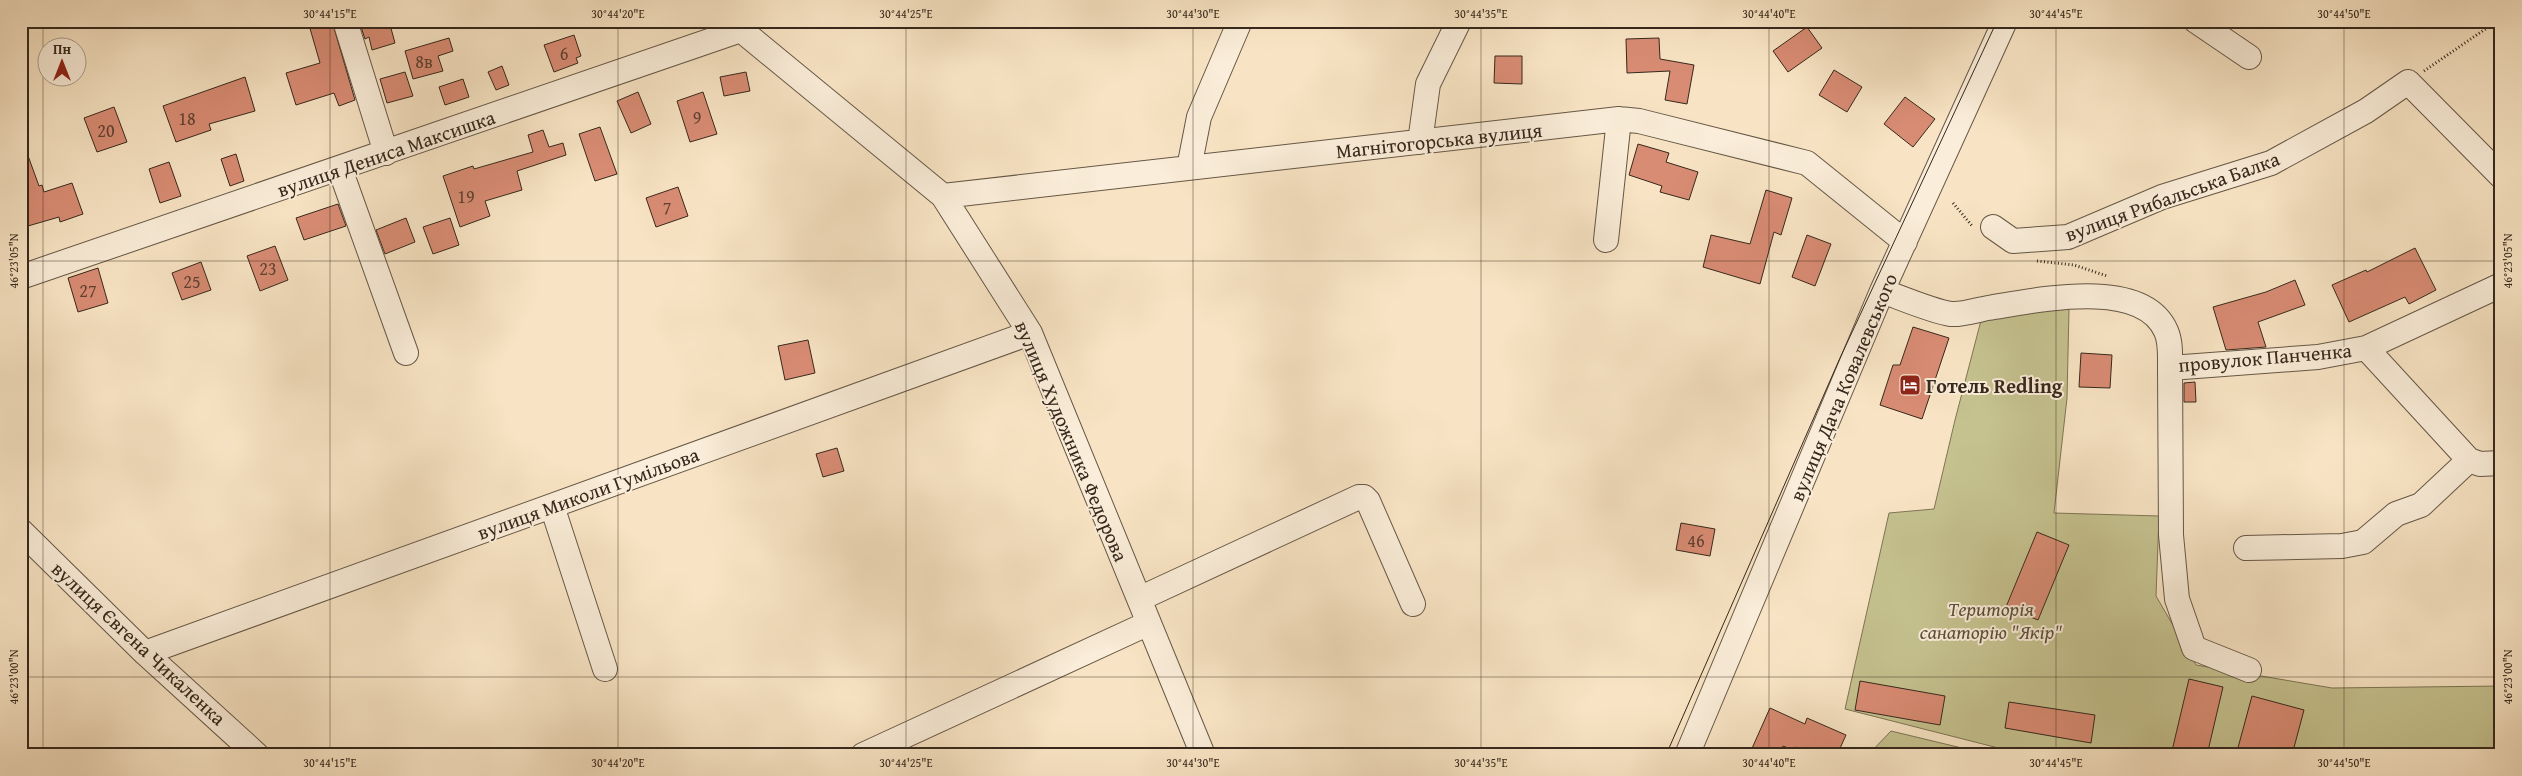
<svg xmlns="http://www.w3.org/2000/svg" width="2522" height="776" font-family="'Gentium Book Plus',serif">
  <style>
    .green { fill: #c5c28f; stroke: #7e7556 }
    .building { fill: #d98c74; stroke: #36281c }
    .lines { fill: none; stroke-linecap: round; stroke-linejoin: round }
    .minor-casing { stroke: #665746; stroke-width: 26 }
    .path { stroke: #36281c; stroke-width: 3; stroke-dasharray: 1 2.5; stroke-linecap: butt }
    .minor { stroke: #faedd9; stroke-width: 24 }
    .tram { stroke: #36281c; stroke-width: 1 }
    .ticks { fill: none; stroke: #36281c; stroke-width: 1; stroke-opacity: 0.45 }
    .labels { text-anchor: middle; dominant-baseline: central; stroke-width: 4; stroke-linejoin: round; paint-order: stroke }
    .number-label { font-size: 18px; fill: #5f4132 }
    .street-label { font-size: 20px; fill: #36281c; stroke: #faedd9 }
    .poi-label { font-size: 20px; font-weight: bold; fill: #36281c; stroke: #faedd9; text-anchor: start }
    .park-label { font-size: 20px; font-style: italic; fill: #5a4e39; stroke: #faedd9 }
    .neatline { fill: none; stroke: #36281c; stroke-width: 2 }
    .ticks-label { font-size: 12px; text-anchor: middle; fill: #36281c }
  </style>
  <rect width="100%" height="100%" fill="#f8e4c4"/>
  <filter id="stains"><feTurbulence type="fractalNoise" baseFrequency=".004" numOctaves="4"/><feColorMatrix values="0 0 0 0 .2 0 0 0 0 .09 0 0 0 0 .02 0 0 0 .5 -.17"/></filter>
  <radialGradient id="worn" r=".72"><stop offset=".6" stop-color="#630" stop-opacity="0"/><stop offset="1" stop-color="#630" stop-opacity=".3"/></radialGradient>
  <!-- green -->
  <path class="green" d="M1984,309H2069L2067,398L2054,513L2159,516L2156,596L2196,665L2332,688L2501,686V755H2026L1845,709L1889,513L1934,509L1955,420Z
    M1891,731L1991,755H1868Z"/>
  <!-- building -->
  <path class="building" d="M322,21H332L355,100L339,106L334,93L296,105L286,73L320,63L309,25Z
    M372,21H389L395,43L372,50L369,37L365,39L360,24Z
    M1807,27L1822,48L1788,72L1773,51Z
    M574,35L581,56L576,58L578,63L554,72L544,45Z
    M449,38L453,51L438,56L443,71L413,79L405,51Z
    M1659,38L1660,59L1694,65L1687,104L1665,100L1670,71L1627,73L1626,39Z
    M1495,56H1522V84L1494,83Z
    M502,66L509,85L496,90L488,72Z
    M1834,70L1862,87L1847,112L1819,95Z
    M405,72L413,96L387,103L380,79Z
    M746,72L750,91L724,96L720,77Z
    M245,77L255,111L209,124L211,130L176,142L163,106Z
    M463,79L469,97L445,105L439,87Z
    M638,92L651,124L631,133L617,101Z
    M703,92L717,134L690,142L677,101Z
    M1905,97L1935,119L1913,147L1884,124Z
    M114,107L127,142L97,152L84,118Z
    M600,127L617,174L595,181L579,134Z
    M543,130L549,147L563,143L566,155L517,171L522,190L485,201L490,216L460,227L443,176L473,166L474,169L533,152L528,135Z
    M23,142L39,186L42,185L44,192L72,183L83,214L60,222L59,217L21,228Z
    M1638,144L1669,153L1666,162L1698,172L1689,200L1660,192L1662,186L1629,175Z
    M236,154L244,181L230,186L221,159Z
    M169,162L181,196L160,203L149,169Z
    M678,187L688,216L656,227L646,198Z
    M1766,190L1792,198L1781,235L1774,232L1760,284L1703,267L1711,235L1750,244Z
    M338,204L346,226L304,240L296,218Z
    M406,218L415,242L385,254L376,230Z
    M450,218L459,245L433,254L423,227Z
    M1807,235L1831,244L1815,286L1792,277Z
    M275,246L288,280L260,291L247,256Z
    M2415,248L2436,290L2409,304L2405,297L2349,322L2332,285L2366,270L2367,272Z
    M201,262L211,290L182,300L172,273Z
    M98,268L108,303L78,312L68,278Z
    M2295,280L2305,305L2258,322L2266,347L2226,350L2213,307L2266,292Z
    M1913,327L1949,338L1922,419L1880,405L1893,365H1900Z
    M808,340L815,373L785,380L778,346Z
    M2081,353L2112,355L2110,388L2079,387Z
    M2195,382L2196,402H2184V383Z
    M837,448L844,471L823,477L816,454Z
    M1681,523L1715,529L1710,556L1676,550Z
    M2037,532L2069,545L2038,620L2006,607Z
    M2189,679L2223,687L2207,755H2171Z
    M1860,681L1945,696L1940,725L1855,710Z
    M2252,696L2304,710L2292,755H2236Z
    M2009,702L2095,715L2091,743L2005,728Z
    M1770,708L1805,724L1807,718L1846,735L1837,755H1813L1795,747L1793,750L1783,746L1779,755H1749Z"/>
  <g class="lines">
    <!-- minor casing -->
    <g class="minor-casing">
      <path id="minor" d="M345,21L386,153
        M736,21L741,30L943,196L1030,333L1203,755
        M2196,21L2249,57
        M1420,142L1428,84L1459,21
        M1189,168L1199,117L1240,21
        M340,169L406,353
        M943,196L1619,119L1639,121L1807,163L1905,242
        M1993,227L2013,241L2068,237L2162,197L2271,163L2366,111L2408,82L2501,176
        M1606,240L1619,119
        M21,277L741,30L746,21
        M1882,291C1899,297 1934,312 1951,314C1962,315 1977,310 1988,308C2034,301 2142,276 2166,331C2171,342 2170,356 2170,368L2318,357L2366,348L2501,285
        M2366,348L2469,460L2480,464L2501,463
        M2170,368L2171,535L2177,599L2194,648L2249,670
        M552,506L605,669
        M21,531L145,653L257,755
        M2246,548L2342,546L2363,542L2396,514L2421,505L2469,460
        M1139,599L1359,497H1364L1368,501L1413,604
        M145,653L1030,333
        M863,755L1149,623
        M1687,755L1882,291L2005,21"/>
    </g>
    <!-- path -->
    <path class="path" d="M2424,71L2497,21
      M1953,203L1973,227
      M2037,261L2074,265L2107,276"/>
    <!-- minor -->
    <use href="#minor" class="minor"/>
    <!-- tram -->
    <path class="tram" d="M1666,755L1840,358L1997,21"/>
  </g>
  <!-- ticks -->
  <path class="ticks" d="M43,21V755M330,21V755M618,21V755M906,21V755M1193,21V755M1481,21V755M1769,21V755M2056,21V755M2344,21V755M21,261H2501M21,677H2501"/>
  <!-- icons -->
  <defs>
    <g id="hotel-square" transform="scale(1.125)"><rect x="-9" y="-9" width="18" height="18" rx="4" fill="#8f2418" stroke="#faedd9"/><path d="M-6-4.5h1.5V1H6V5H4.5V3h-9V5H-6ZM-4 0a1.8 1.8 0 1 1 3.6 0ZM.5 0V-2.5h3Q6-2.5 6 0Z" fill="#fff"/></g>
  </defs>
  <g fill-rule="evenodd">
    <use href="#hotel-square" x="1910" y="385"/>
  </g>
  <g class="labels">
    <!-- number labels -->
    <g class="number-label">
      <text x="564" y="53">6</text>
      <text x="424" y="61">8в</text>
      <text x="697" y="117">9</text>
      <text x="187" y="118">18</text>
      <text x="106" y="130">20</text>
      <text x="466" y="196">19</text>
      <text x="667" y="207">7</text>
      <text x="268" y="268">23</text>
      <text x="192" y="281">25</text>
      <text x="88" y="290">27</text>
      <text x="1696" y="540">46</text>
    </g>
    <!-- street labels -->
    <g class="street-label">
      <text transform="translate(1439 140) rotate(-6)">Магнітогорська вулиця</text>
      <text transform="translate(386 153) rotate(-19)">вулиця Дениса Максишка</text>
      <text transform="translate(2172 196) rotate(-20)">вулиця Рибальська Балка</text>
      <text transform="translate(2265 357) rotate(-5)">провулок Панченка</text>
      <text transform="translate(1843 387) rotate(-67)">вулиця Дача Ковалевського</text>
      <text transform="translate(1072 441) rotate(67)">вулиця Художника Федорова</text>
      <text transform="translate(588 493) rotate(-20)">вулиця Миколи Гумільова</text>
      <text transform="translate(139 643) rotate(43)">вулиця Євгена Чикаленка</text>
    </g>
    <!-- poi labels -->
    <g class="poi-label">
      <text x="1926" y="385">Готель Redling</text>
    </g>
    <!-- park labels -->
    <g class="park-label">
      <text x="1991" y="608">Територія<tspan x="1991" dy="23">санаторію "Якір"</tspan></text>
    </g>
  </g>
  <!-- margin -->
  <rect width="2522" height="776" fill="none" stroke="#f8e4c4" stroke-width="55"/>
  <!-- north arrow -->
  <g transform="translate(62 62)"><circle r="24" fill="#faedd9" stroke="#ac9e8d"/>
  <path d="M0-4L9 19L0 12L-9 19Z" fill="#8f2418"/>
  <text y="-8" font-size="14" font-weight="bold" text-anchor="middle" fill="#36281c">Пн</text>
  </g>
  <rect x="28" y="28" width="2466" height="720" class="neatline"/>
  <g class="ticks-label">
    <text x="330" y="18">30°44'15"E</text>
    <text x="618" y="18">30°44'20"E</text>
    <text x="906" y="18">30°44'25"E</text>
    <text x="1193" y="18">30°44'30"E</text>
    <text x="1481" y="18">30°44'35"E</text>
    <text x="1769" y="18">30°44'40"E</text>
    <text x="2056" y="18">30°44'45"E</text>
    <text x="2344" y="18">30°44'50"E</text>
    <text transform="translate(14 261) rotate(-90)" y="4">46°23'05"N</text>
    <text transform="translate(2508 261) rotate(-90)" y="4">46°23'05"N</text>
    <text transform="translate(14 677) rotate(-90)" y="4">46°23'00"N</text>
    <text transform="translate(2508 677) rotate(-90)" y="4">46°23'00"N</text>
    <text x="330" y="767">30°44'15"E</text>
    <text x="618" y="767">30°44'20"E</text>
    <text x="906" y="767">30°44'25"E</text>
    <text x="1193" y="767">30°44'30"E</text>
    <text x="1481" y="767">30°44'35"E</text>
    <text x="1769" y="767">30°44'40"E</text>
    <text x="2056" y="767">30°44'45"E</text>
    <text x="2344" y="767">30°44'50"E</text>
  </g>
  <rect width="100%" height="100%" filter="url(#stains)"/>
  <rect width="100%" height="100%" fill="url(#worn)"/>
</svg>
